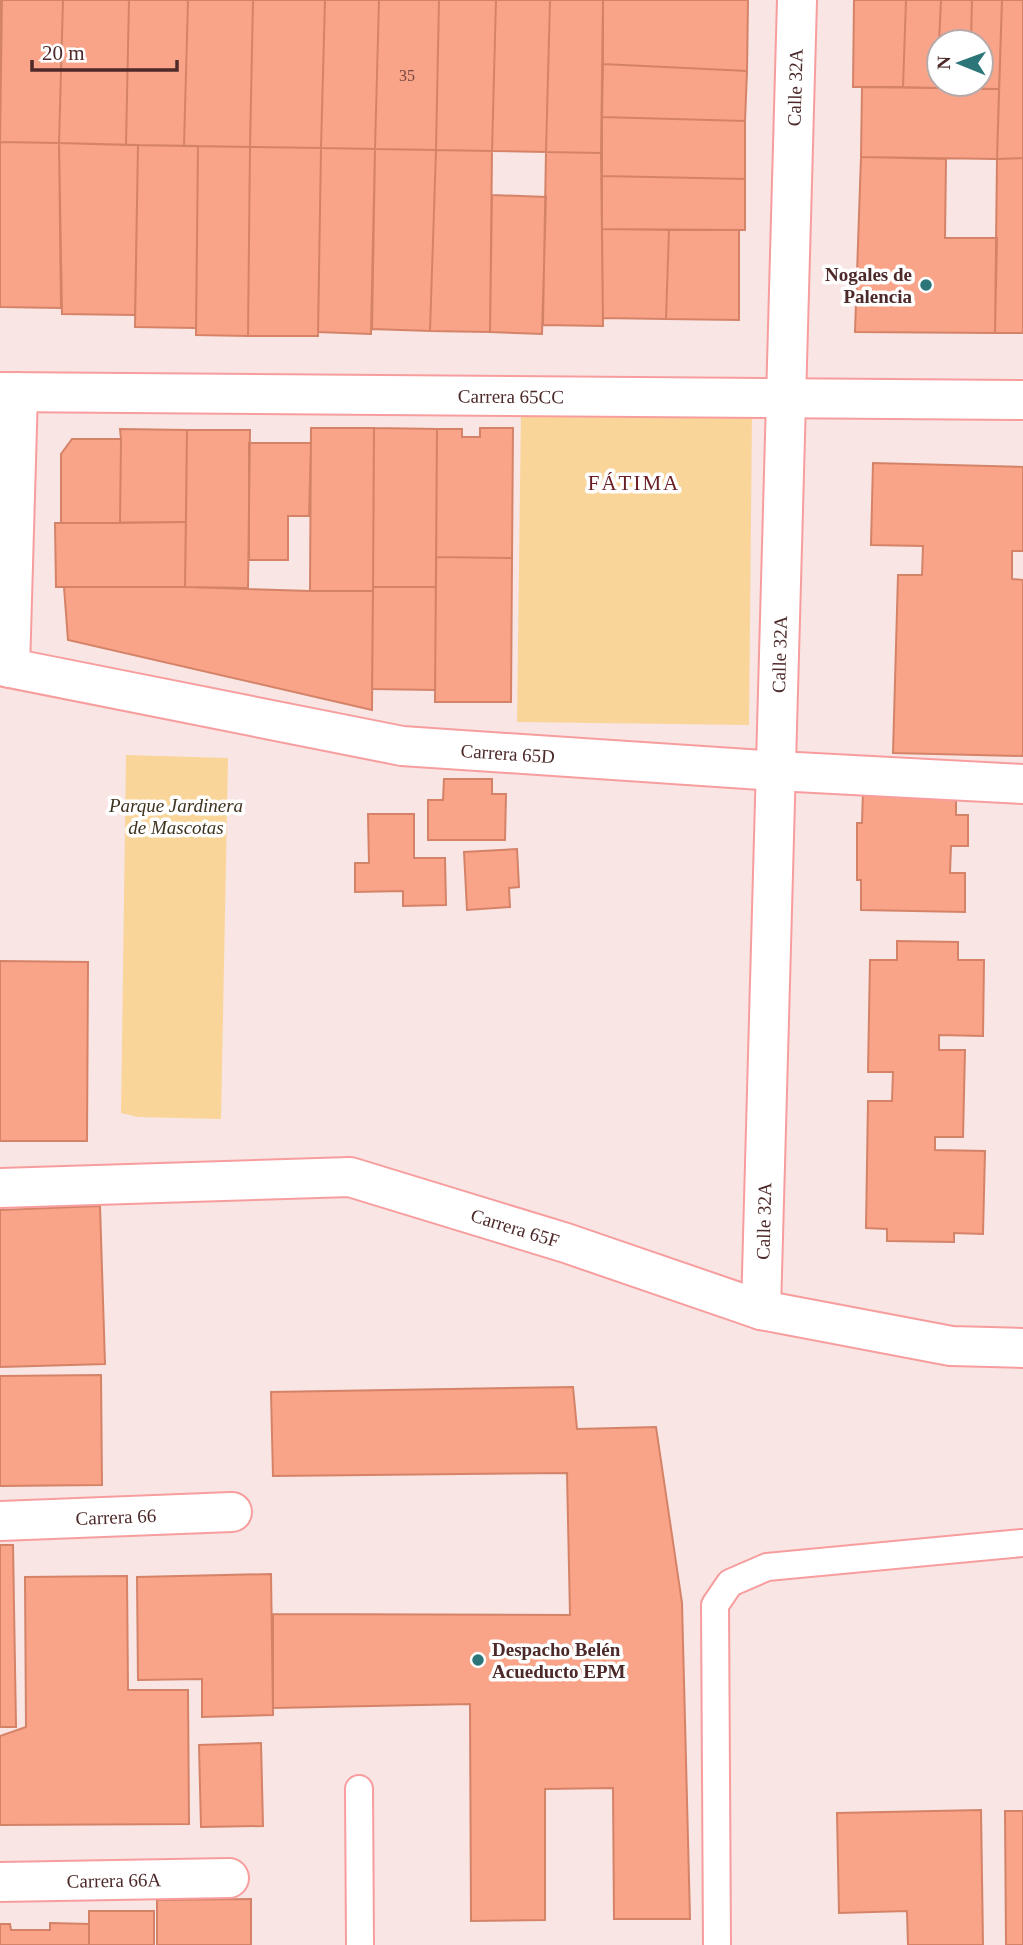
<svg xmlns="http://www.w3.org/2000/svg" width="1023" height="1945" font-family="'Times New Roman',serif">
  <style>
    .green { fill: #fad59a }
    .building { fill: #f9a488; stroke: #d58368; stroke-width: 2 }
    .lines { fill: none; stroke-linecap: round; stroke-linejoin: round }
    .lane-casing { stroke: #f89d9e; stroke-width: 30 }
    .street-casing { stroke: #f89d9e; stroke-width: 42 }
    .lane { stroke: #fff; stroke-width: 26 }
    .street { stroke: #fff; stroke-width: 38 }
    .poi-dot { fill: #2c7679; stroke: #fff; stroke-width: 2.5 }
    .labels { text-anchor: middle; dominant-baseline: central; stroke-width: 7; stroke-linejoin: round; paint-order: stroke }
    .number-label { font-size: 16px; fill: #784841 }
    .street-label { font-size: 19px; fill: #4d2929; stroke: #fff }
    .poi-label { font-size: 19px; font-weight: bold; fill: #4d2929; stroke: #fff; text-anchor: end }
    .park-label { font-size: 19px; font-style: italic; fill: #3f331f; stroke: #fff }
    .neighbourhood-label { font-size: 21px; letter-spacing: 2px; fill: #6a1d25; stroke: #fff }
  </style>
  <rect width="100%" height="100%" fill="#f8e5e4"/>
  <!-- green -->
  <path class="green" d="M521,411L752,414L749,725L517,722Z
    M126,755L228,758L221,1119L138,1117L121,1113Z"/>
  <!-- building -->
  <path class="building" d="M0,0H2L0,89Z
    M2,0H63L59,143L0,142Z
    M63,0H129L126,145L59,143Z
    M129,0H188L184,146L126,145Z
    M188,0H253L250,147L184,146Z
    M253,0H325L321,148L250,147Z
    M325,0H379L375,149L321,148Z
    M379,0H439L436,150L375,149Z
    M439,0H496L492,151L436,150Z
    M496,0H550L546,152L492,151Z
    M550,0H603L601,153L546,152Z
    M603,0H748L747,71L603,64Z
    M854,0H906L903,87H853Z
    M906,0H941L937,88L903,87Z
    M941,0H972L971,42H939Z
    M972,0H1002L999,89H970V84H981V42H971Z
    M1002,0H1023V158L997,159Z
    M939,48V84H970V89L937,88Z
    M603,64L747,71L745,121L602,117Z
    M862,87L999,89L997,159L861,157Z
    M602,117L745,121V179L602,176Z
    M0,142L59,143L61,308L0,307Z
    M59,143L138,145L135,315L62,314Z
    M138,145L198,146L196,328L135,327Z
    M198,146L250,147L248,336L196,335Z
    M250,147L321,148L318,336H248Z
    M321,148L375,149L371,334L318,332Z
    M375,149L436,150L430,331L372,329Z
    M436,150L492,151L490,332L430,331Z
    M546,152L601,153L603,326L543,325Z
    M861,157L946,159L945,238H997L995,333L855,332Z
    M1023,158V333H995L997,159Z
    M602,176L745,179V230L602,229Z
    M492,195L546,197L542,334L490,332Z
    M602,229L669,230L666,319L603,318Z
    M669,230H739V320L666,319Z
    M311,428H374L373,591H310Z
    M374,428L437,429L436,587H373Z
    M480,428H513L512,558L436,557L437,429H462V437H480Z
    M120,429L187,430L186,522L120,523L121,439Z
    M187,430H250L248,588L185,587Z
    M72,439H121L120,523H61V454Z
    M249,443H311L309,516H288V560H249Z
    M873,463L1023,467V551H1012V579L1023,580V756L893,753L898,575H922L923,546L871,545Z
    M186,522L185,587H56L55,523Z
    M436,557L512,558L511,702H435Z
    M64,587H185L310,591H373L372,710L68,640Z
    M373,587H436L435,690L372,689Z
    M444,779H492V794H506L505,840H428V800H443Z
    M863,791L956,792V815H968V846H951L950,873H965V912L861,910V880H857V823H862Z
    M368,814H414V858H445L446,905L403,906V891L355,892V863H369Z
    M517,849L519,887L509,888L510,907L467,910L464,852Z
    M897,941L958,942V960H984L983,1036L939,1035V1050H965L963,1137H935V1150L985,1151L983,1234L954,1233V1242L887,1241V1229L866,1228L868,1101H892L893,1072H868L870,960H897Z
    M0,961L88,962L87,1141H0Z
    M100,1206L105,1364L0,1367V1210Z
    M101,1375L102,1485L0,1486V1376Z
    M573,1387L577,1429L656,1427L682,1603L690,1919H614L613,1788L545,1789V1920L471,1921L470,1704L273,1708V1614L570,1615L567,1473L273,1476L271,1392Z
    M0,1545H13L16,1727H0Z
    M271,1574L273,1715L202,1717V1679L138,1680L137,1577Z
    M127,1576L128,1690H188L189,1824L0,1825V1736L26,1727L25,1577Z
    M261,1743L263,1826L201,1827L199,1745Z
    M981,1810L983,1945H908L907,1911L839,1913L837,1813Z
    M1005,1811H1023V1945H1006Z
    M251,1899V1945H157V1900Z
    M89,1911H154V1945H89Z
    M50,1923L89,1924V1945H0V1924H10L11,1930H50Z"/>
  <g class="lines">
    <!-- lane casing -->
    <g class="lane-casing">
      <path id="lane" d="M359,1789L360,1945
        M717,1945L715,1605L730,1583L767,1567L1022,1543"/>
    </g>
    <!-- street casing -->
    <g class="street-casing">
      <g id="street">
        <path id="s1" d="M0,392L1023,400"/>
        <path id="s2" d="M0,666L402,746L777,771L1023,784"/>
        <path d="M10,668L18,392"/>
        <path id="s3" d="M0,1188L350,1177L566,1243L761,1310L951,1346L1023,1348"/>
        <path id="s4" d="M761,1310L797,0"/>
        <path id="s5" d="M0,1521L232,1512"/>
        <path id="s6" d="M0,1882L229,1878"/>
      </g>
    </g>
    <!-- lane -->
    <use href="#lane" class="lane"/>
    <!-- street -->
    <use href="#street" class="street"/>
  </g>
  <!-- markers -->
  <g class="poi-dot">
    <circle cx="926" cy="285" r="7"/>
    <circle cx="478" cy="1660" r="7"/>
  </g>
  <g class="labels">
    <!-- number labels -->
    <g class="number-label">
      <text x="407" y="75">35</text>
    </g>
    <!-- street labels -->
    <g class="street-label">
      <text stroke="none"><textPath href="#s4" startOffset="1223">Calle 32A</textPath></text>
      <text stroke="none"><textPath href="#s1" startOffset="511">Carrera 65CC</textPath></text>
      <text stroke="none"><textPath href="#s4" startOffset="656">Calle 32A</textPath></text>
      <text stroke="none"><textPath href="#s2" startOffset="516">Carrera 65D</textPath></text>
      <text stroke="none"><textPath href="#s4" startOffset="89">Calle 32A</textPath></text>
      <text stroke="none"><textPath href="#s3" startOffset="523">Carrera 65F</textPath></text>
      <text stroke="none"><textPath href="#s5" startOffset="116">Carrera 66</textPath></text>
      <text stroke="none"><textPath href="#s6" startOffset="114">Carrera 66A</textPath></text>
    </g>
    <!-- poi labels -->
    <g class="poi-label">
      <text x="912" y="274">Nogales de<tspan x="912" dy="22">Palencia</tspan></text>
      <text x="492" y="1649" text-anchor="start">Despacho Belén<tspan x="492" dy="22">Acueducto EPM</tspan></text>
    </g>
    <!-- park labels -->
    <g class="park-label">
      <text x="176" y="805">Parque Jardinera<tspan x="176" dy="22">de Mascotas</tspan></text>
    </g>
    <!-- neighbourhood labels -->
    <g class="neighbourhood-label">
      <text x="634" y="483">FÁTIMA</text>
    </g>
  </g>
  <!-- north arrow -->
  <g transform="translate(960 63) rotate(271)"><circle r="33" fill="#ffffff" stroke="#b8a9a9" stroke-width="2"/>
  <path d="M0-5L12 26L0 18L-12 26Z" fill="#2c7679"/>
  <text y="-10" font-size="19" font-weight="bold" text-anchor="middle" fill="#4d2929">N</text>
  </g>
  <!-- scale -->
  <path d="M32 60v10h145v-10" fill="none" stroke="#4d2929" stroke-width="3.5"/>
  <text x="42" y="60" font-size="21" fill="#4d2929" stroke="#ffffff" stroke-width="5" paint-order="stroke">20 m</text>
</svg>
